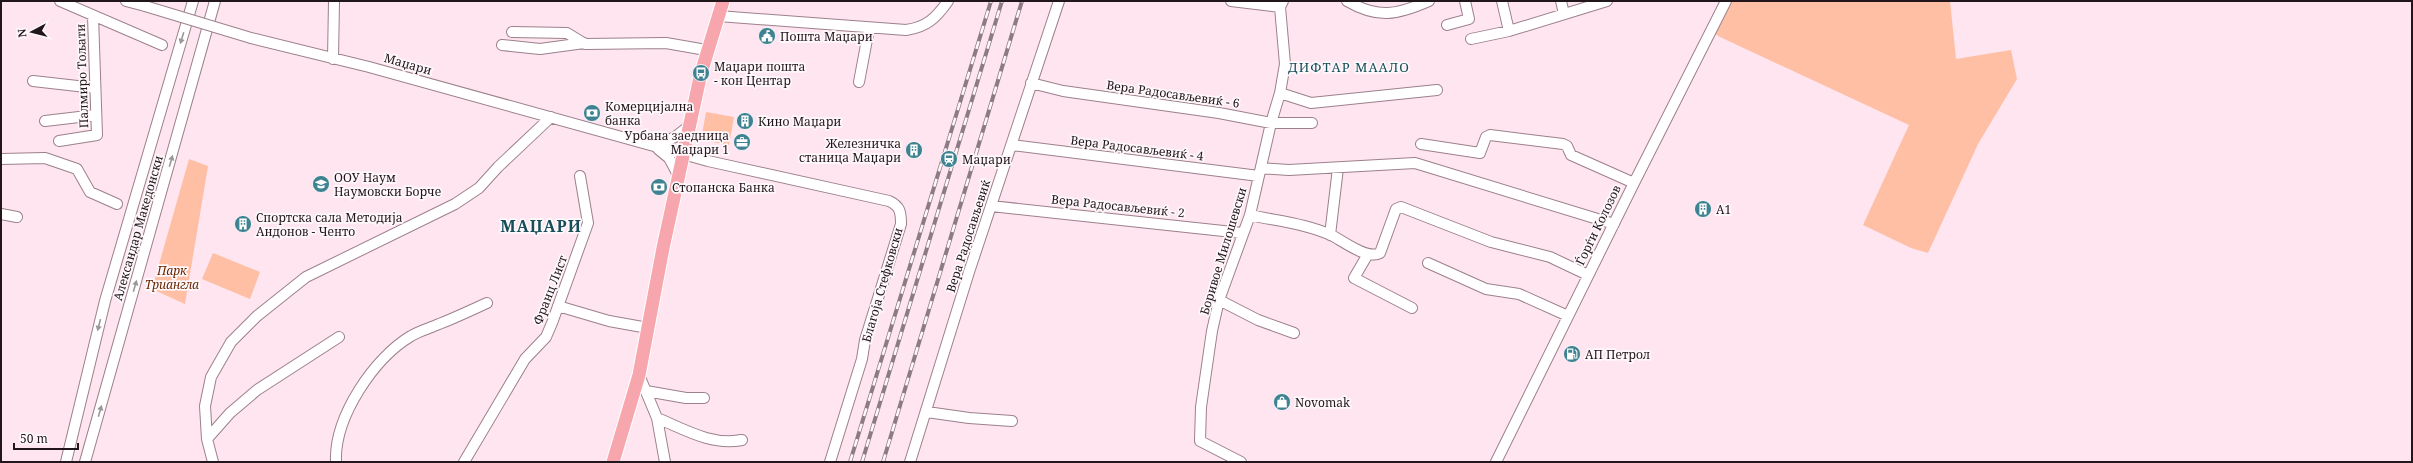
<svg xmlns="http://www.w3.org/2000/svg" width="2413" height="463" font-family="'Noto Serif',serif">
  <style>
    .green { fill: #febfa5 }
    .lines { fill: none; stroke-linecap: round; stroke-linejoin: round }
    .minor-casing { stroke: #9c808c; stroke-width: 12 }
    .major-casing { stroke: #fff; stroke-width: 15 }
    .minor { stroke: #fff; stroke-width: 10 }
    .major { stroke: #f7a6ad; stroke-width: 13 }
    .rail-casing { stroke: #8d7b83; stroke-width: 4 }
    .rail { stroke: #fef8fb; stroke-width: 2.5; stroke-dasharray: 8; stroke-linecap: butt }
    .minor-bridge-casing { stroke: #9c808c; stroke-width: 12; stroke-linecap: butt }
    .minor-bridge { stroke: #fff; stroke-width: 10 }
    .oneway { fill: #9b9698 }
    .labels { text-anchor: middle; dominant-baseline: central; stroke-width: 3.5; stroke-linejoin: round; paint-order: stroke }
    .poi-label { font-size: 12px; fill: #21161b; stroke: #fef8fb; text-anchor: start }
    .street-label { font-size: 12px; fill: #21161b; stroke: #fef8fb }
    .park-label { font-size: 12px; font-style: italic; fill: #682500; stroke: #fef8fb }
    .neighbourhood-label { font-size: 13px; letter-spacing: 1px; fill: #164f5a; stroke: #fef8fb }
    .district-label { font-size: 16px; font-weight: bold; letter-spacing: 1px; fill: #164f5a; stroke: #fef8fb }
  </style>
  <rect width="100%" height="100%" fill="#fee5f0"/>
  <!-- green -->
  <path class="green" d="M1727,1H1950L1956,59L2011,50L2017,79L1978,144L1928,253L1911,248L1863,225L1909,125L1720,37L1711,31Z
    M706,112L734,117L729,145L701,140Z
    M189,159L208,166L185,304L152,289Z
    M213,253L260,272L250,299L202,279Z"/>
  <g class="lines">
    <!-- minor casing -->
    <g class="minor-casing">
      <path id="minor" d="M60,1L162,45
        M126,1L145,6
        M1231,1L1280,7
        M1347,1C1378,19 1397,15 1429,1
        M1502,1L1509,31
        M1561,1L1564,14
        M718,16L906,30C927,27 936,18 948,1
        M1447,25L1469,19L1465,1
        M512,32L567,33L585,44L666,43L706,50
        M251,38L369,67L708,161L889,201C900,206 901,212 901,224L865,340L862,359L830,462
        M1471,39L1509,31L1607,1
        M502,45L540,49L584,43
        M333,59L334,1
        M33,81L95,88
        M859,82L869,29
        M1031,83L1063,91L1219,113L1271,123H1312
        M1280,93L1311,103L1437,90
        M45,121L96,115
        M59,141L97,135L93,16
        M1421,144L1480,153L1486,137L1490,135L1563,144L1567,146L1571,155L1634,183
        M1012,145L1259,176
        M655,146L675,137L688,127
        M658,149L669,158L678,175
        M1,159L45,158L77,169L90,192L117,204
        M1261,168L1289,170L1415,163L1614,224
        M991,206L1242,233
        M1,214L17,217
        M1250,215C1277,221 1308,224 1333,236C1344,242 1368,260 1380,253L1396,209L1401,207L1491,242L1550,257L1588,275
        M1330,235L1338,168
        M1368,254L1354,278L1412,308
        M1428,263L1486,289L1519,294L1568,316
        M1219,300L1258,320L1294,333
        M558,306L609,321L648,328
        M639,375L657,418L665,462
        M646,391L686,398H704
        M927,412L969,418L1012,421
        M657,418C684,429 711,446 742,440
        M207,439L230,413L257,390L339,337
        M66,462L105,301L193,1
        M85,462L215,1
        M213,462L207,439L205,406L211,377L231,342L257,316L306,277L455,204L479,188L498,167L551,117
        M336,462C334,417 374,358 411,336C419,331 430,328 439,324C455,318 471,310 487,303
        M464,462L525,359L546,337L552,323L588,223L580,176
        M910,462L969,272L1059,1
        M1241,462L1200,441L1201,407L1212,331L1219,300L1250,215L1271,123L1280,93L1285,64L1280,7L1283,1
        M1496,462L1634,183L1726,1"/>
    </g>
    <!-- major casing -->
    <g class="major-casing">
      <path id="major" d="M613,462L639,375L663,248L701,73L723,1"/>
    </g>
    <!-- minor -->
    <use href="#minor" class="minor"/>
    <!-- major -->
    <use href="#major" class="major"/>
    <!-- rail casing -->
    <g class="rail-casing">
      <path id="rail" d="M850,462L991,1
        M862,462L1002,1
        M883,462L1022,1"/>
    </g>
    <!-- rail -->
    <use href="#rail" class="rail"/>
    <!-- minor-bridge casing -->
    <g class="minor-bridge-casing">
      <path id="minor-bridge" d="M145,6L251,38"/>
    </g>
    <!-- minor-bridge -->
    <use href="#minor-bridge" class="minor-bridge"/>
  </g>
  <!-- one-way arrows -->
  <defs><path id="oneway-solid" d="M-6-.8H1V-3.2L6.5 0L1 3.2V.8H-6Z"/></defs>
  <g class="oneway">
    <use href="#oneway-solid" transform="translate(182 38) rotate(107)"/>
    <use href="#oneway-solid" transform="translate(171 161) rotate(-74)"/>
    <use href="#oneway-solid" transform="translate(135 286) rotate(-74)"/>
    <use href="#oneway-solid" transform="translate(99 325) rotate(104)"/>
    <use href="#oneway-solid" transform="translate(100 411) rotate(-74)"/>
  </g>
  <!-- icons -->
  <defs>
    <g id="civic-disc" transform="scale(0.9)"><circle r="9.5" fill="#3f8392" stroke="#fef8fb"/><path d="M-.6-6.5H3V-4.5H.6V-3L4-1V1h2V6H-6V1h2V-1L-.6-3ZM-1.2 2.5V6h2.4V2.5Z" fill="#fff"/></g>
    <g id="bus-disc" transform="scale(0.9)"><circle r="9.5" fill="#3f8392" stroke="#fef8fb"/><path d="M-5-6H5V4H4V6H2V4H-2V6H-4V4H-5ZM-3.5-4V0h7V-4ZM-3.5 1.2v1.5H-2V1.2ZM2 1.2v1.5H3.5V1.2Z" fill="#fff"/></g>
    <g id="bank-disc" transform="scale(0.9)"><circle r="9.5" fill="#3f8392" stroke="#fef8fb"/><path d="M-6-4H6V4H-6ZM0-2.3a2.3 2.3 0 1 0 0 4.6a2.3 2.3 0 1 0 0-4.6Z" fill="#fff"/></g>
    <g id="building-disc" transform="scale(0.9)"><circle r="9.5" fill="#3f8392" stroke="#fef8fb"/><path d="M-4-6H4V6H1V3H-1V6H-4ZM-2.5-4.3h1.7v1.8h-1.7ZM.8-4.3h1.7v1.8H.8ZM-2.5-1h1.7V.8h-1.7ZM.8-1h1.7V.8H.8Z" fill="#fff"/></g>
    <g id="office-disc" transform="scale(0.9)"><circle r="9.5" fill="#3f8392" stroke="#fef8fb"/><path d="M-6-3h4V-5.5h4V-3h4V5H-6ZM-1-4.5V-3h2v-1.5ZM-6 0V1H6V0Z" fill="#fff"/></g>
    <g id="station-disc" transform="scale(0.9)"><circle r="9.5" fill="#3f8392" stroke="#fef8fb"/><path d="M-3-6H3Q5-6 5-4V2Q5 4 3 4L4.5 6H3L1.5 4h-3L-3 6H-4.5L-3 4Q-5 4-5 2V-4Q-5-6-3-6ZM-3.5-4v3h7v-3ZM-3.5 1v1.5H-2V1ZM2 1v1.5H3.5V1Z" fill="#fff"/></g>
    <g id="school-disc" transform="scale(0.9)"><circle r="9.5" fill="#3f8392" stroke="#fef8fb"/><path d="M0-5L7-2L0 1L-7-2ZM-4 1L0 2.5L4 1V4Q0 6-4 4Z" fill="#fff"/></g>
    <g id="fuel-disc" transform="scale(0.9)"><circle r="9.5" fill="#3f8392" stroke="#fef8fb"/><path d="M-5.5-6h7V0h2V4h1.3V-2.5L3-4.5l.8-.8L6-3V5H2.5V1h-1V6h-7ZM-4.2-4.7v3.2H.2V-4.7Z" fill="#fff"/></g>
    <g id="shop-disc" transform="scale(0.9)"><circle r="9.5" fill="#3f8392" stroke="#fef8fb"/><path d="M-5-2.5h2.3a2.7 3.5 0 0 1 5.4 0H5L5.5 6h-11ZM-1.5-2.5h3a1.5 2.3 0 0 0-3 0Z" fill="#fff"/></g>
  </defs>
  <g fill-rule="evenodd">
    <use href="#civic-disc" x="767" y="36"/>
    <use href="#bus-disc" x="701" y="73"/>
    <use href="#bank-disc" x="592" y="113"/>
    <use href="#building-disc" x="745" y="121"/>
    <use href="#office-disc" x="742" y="142"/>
    <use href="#building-disc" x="914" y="150"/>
    <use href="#station-disc" x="949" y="159"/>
    <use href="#school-disc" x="321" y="184"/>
    <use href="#bank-disc" x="659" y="187"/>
    <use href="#building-disc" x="1703" y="209"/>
    <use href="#building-disc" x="243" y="224"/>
    <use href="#fuel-disc" x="1572" y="354"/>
    <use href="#shop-disc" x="1282" y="402"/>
  </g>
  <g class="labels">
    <!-- poi labels -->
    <g class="poi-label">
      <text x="780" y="36">Пошта Маџари</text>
      <text x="714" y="66">Маџари пошта<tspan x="714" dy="14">- кон Центар</tspan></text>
      <text x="605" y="106">Комерцијална<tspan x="605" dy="14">банка</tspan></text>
      <text x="758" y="121">Кино Маџари</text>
      <text x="729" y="135" text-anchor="end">Урбана заедница<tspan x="729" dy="14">Маџари 1</tspan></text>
      <text x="901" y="143" text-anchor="end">Железничка<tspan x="901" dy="14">станица Маџари</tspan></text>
      <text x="962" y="159">Маџари</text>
      <text x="334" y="177">ООУ Наум<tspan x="334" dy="14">Наумовски Борче</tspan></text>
      <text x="672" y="187">Стопанска Банка</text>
      <text x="1716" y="209">А1</text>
      <text x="256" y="217">Спортска сала Методија<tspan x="256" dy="14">Андонов - Ченто</tspan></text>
      <text x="1585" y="354">АП Петрол</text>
      <text x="1295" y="402">Novomak</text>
    </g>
    <!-- street labels -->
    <g class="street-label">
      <text transform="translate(408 64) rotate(16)">Маџари</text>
      <text transform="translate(82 76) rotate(-92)">Палмиро Тољати</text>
      <text transform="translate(1173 94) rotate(8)">Вера Радосављевиќ - 6</text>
      <text transform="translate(1137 148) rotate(7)">Вера Радосављевиќ - 4</text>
      <text transform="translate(1118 206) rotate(6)">Вера Радосављевиќ - 2</text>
      <text transform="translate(1598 225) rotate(-64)">Ѓорѓи Колозов</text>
      <text transform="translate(138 228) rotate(-74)">Александар Македонски</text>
      <text transform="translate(968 236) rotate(-72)">Вера Радосављевиќ</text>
      <text transform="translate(1223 251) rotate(-73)">Боривое Милошевски</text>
      <text transform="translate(882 285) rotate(-74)">Благоја Стефковски</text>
      <text transform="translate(550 290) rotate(-69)">Франц Лист</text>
    </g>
    <!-- park labels -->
    <g class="park-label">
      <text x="172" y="270">Парк<tspan x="172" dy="14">Триангла</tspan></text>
    </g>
    <!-- neighbourhood labels -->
    <g class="neighbourhood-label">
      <text x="1349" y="67">ДИФТАР МААЛО</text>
    </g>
    <!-- district labels -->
    <g class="district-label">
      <text x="541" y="226">МАЏАРИ</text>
    </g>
  </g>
  <!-- border -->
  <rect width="2413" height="463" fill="none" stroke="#21161b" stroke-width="4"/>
  <!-- north arrow -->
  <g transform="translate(32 32) rotate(263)" stroke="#fef8fb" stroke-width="3" paint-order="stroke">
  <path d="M0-3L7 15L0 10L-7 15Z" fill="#21161b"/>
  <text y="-6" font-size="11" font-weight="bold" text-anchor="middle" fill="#21161b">N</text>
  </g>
  <!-- scale -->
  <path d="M14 443v6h64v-6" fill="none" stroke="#21161b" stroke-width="2"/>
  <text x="20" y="443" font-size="12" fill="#21161b" stroke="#fef8fb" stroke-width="3" paint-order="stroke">50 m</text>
</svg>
